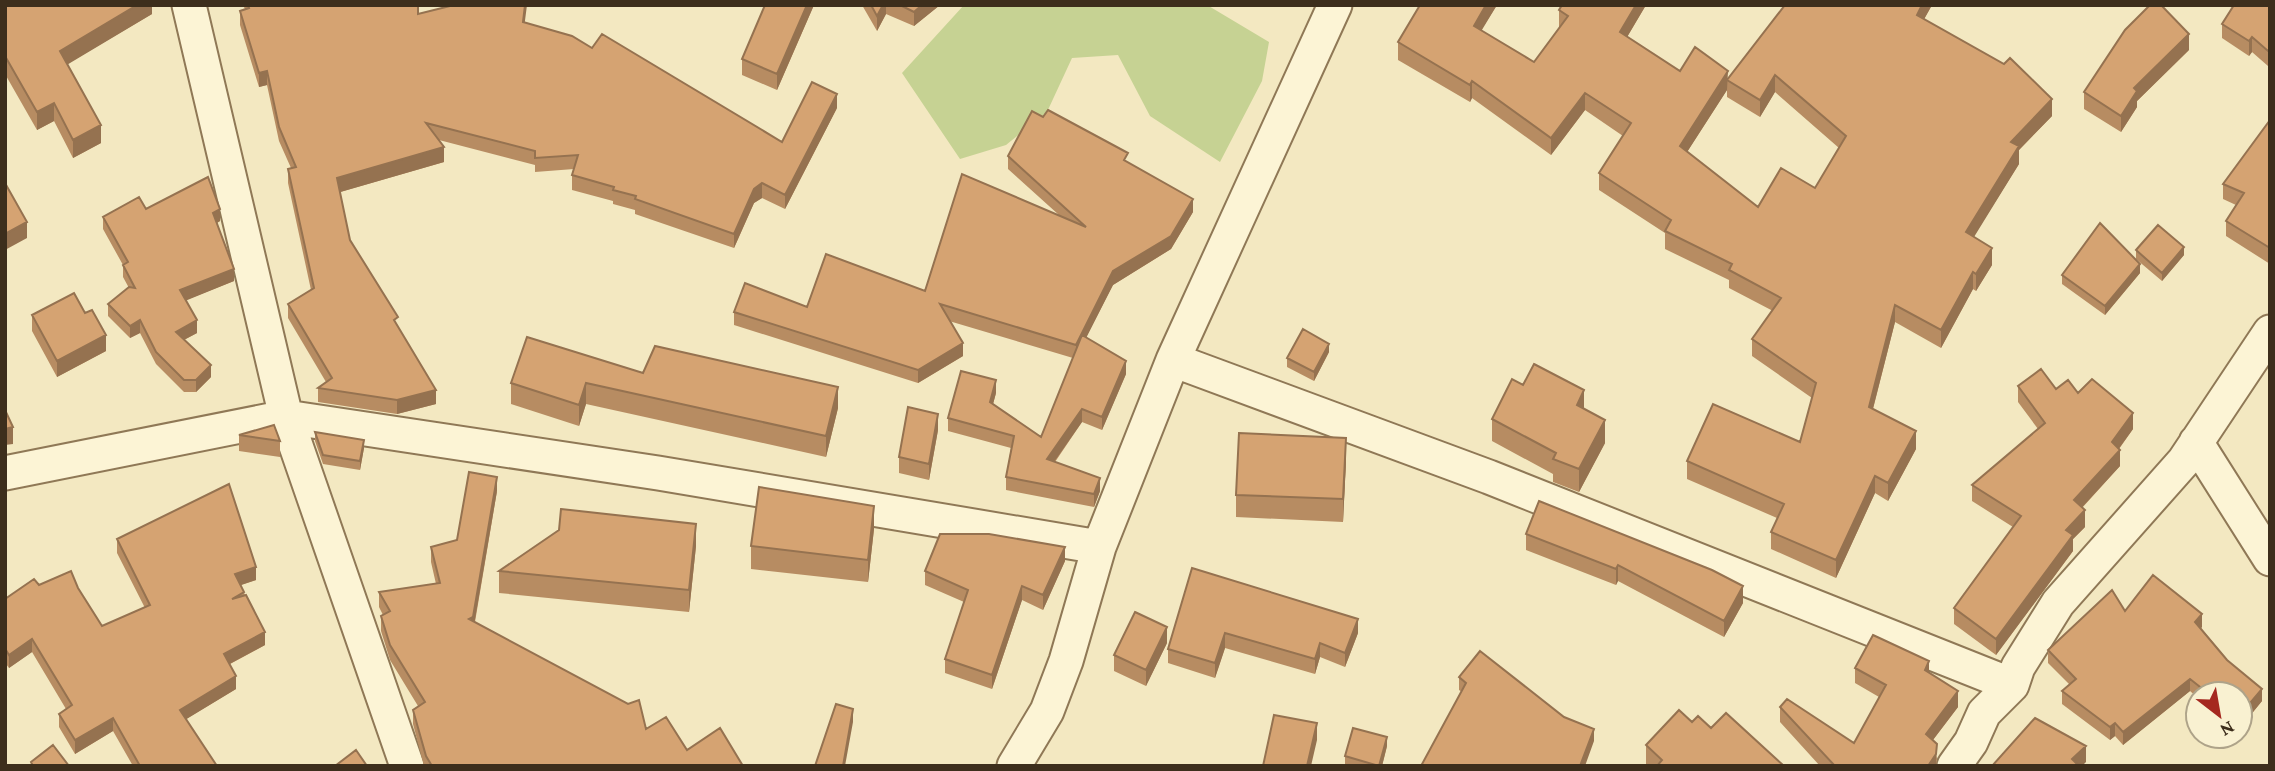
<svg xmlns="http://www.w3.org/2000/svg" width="2275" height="771" font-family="'Crimson Pro',serif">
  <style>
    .green { fill: #c6d293 }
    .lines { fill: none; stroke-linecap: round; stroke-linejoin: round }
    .minor-casing { stroke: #8f7856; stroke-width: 37 }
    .minor { stroke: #fcf4d5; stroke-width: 33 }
    .wall { fill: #b78c62; fill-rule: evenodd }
    .shaded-wall { fill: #957250 }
    .building { fill: #d5a372; stroke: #957250; stroke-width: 2 }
  </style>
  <rect width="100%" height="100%" fill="#f3e8c1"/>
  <!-- green -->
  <path class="green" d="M964,5H1207L1269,42L1262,81L1220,162L1150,116L1118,55L1072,58L1047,112L1006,145L960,159L902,73Z"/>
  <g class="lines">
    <!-- minor casing -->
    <g class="minor-casing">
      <path id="minor" d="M189,5L286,417L407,766
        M1173,360L1489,477L2012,685
        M2196,442L2270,559
        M5,473L286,417L658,473L1099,547
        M1014,766L1047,711L1066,661L1099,547L1173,360L1335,5
        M1954,766L1971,742L1984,713L2012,685L2018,667L2058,603L2184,461L2270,332"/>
    </g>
    <!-- minor -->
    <use href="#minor" class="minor"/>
  </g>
  <!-- wall -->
  <path class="wall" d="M5,5H152V14L67,64L101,143L73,158L54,121L37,130L5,74Z
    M243,5H418V14L525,22L592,48L782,142L837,108L785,209L762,198L754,203L734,248L635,214V210L613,204V201L572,190V175L574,169L535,172V165L439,140L444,162L340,192L350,240L398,327L436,404L397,414L318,402V388L326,382L288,318V304L311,290L288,183V169L291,168L279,141L267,85L259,87L240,25V11L245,9Z
    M814,5L777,90L742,75V59Z
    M862,5H940L914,26L886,14L877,31Z
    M1420,5H1497L1481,30L1534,62L1559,28V10L1562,5H1646L1627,37L1680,71L1728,78L1785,5H1932L1924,19L2052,116L2019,150V164L1973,237L1992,265L1976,291L1973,289L1941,348L1895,322L1873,409L1916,449L1888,501L1875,493L1836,578L1771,549V532L1777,518L1687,479V461L1800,442L1812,398L1752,356V339L1773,311L1729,288V280L1665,249V233L1599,190V173L1623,136L1585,110L1551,155L1472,98L1470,102L1398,60V42ZM1727,90V97L1760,117L1775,92L1839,148L1815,188L1758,207L1687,152Z
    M2270,5V63L2268,66L2252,52L2249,56L2222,38V24Z
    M2189,50L2137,101V107L2121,132L2084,109V92Z
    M2270,120V264L2226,236V221L2236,205L2223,199V184Z
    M1008,156L1128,162L1193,212L1171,249L1113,285L1086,337L1126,374L1102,430L1082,422L1055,462L1100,491L1094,507L1006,490V477L1011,448L948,431V418L996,393L993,404L1041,437L1073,358L949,321L963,356L918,383L734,325V312L807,307L925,291L1059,215L1008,169Z
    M146,209L220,221L217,223L234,281L186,300L197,333L184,340L211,377L196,392H184L156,364L140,333L130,338L108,316V304L129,288L123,277V265L103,229V217Z
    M2136,250L2184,255L2162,281L2136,259Z
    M2140,273L2105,315L2062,284V275Z
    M32,315L106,351L57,377L32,331Z
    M1329,352L1314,381L1287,367V358Z
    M643,373L838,408L826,457L586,404L579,426L511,404V383Z
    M1523,385L1584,409L1605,443L1579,492L1553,482V474L1492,441V419Z
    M2018,386L2056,389L2078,393L2133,429L2119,449L2120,466L2082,508L2085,527L2073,539V551L1996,655L1954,624V608L2013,527L1972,501V485L2038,429L2018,402Z
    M938,430L929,480L899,473V457Z
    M315,432L364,448L360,470L323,464L315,441Z
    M239,435L280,441V457L239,451Z
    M1346,461L1343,522L1236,517V495Z
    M497,491L475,622L646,729L687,750L743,766H424L413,724V710L418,706L390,660L381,631V616L383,615L379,607V592L436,584L431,562V547L457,540Z
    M874,529L868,582L751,569V546Z
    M1526,534L1743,603L1724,637L1618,581L1616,585L1526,550Z
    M117,539L256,580L241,585L265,645L230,664L236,689L186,719L217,766H133L113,731L75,754L59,727V714L66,709L32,652L9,668L6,664L5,665V599L39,585L78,588L102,626L145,608L117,553Z
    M696,546L689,612L499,593V571Z
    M1065,561L1043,610L1022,600L992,689L945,673V659L964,602L925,585V571Z
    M1192,568L1358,633L1345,667L1320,657L1315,674L1225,648L1215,678L1168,663V649Z
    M2125,611L2202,627L2201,628L2262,701L2240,728V694H2198V698L2190,691L2123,745L2115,736L2110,740L2062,704V691L2070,685L2048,663V650Z
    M1167,643L1146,686L1114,671V655Z
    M1855,668L1929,673L1958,707L1933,740L1937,759L1936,766H1820L1780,722V707L1854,743L1879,697L1855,683Z
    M1459,677L1594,741L1462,692L1459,690Z
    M1711,728L1784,766H1646V745Z
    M1387,746L1382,766H1348L1345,765V756Z"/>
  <!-- shaded-wall -->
  <path class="shaded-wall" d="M137,5H152V14L60,69V51Z
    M525,5H527L523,36V22Z
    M807,5H814L777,90V74Z
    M883,5H886V14L877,31V16Z
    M922,5H940L914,26V12Z
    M1486,5H1497L1474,43V26Z
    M1636,5H1646L1620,49V32Z
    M1922,5H1932L1917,32V15Z
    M2189,34V50L2137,101V107L2121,132V116L2134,88Z
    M2252,37V52L2249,56V41Z
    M2270,49V63L2268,66V51Z
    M267,71V85L259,87V73Z
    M1728,71L1727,90L1680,163V146Z
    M1775,75V92L1760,117V100Z
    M1472,81V98L1470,102V85Z
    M1585,93V110L1551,155V138Z
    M837,94V108L785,209V195Z
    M2052,99V116L2019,150V164L1966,250V232L2011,142Z
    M54,103V121L37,130V112Z
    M101,125V143L73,158V140Z
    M444,147V162L337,193V178Z
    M762,183V198L754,203L734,248V234L754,189Z
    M1193,199V212L1171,249L1113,285L1076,358V345L1113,271Z
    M220,209V221L213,225V213Z
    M27,222V238L5,250V234Z
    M2184,247V255L2162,281V273Z
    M1992,248V265L1976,291V274Z
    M2140,264V273L2105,315V306Z
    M234,269V281L180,303V290Z
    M1973,272V289L1941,348V330Z
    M1895,305V322L1869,424V407Z
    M140,320V333L130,338V326Z
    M197,320V333L176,344V332Z
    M106,335V351L57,377V361Z
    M963,343V356L918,383V370Z
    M1329,344V352L1314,381V372Z
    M1126,361V374L1102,430V417Z
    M211,365V377L196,392V380Z
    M996,380V393L990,415V402Z
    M586,383V404L579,426V405Z
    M838,387V408L826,457V436Z
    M436,390V404L397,414V400Z
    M1584,390V413L1577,405Z
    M1082,409V422L1047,472V459Z
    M2133,413V429L2112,458V442Z
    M938,414V430L929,480V464Z
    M1605,420V443L1579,492V469Z
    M13,427V444L5,445V429Z
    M1916,431V449L1888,501V483Z
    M1346,438V461L1343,522V499Z
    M364,440V448L360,470V461Z
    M2120,450V466L2074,516V500Z
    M1875,476V493L1836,578V560Z
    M497,477V491L473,631L469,619Z
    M1100,478V491L1094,507V494Z
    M874,506V529L868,582V560Z
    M2085,510V527L2073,539V551L1996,655V639L2066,530Z
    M696,524V546L689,612V590Z
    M1065,547V561L1043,610V595Z
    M1618,565V581L1616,585V569Z
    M256,567V580L235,587V574Z
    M1022,586V600L992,689V675Z
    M1743,586V603L1724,637V621Z
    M2202,614V627L2195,634V622Z
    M1358,619V633L1345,667V653Z
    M1167,627V643L1146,686V670Z
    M265,632V645L224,667V654Z
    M1225,633V648L1215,678V663Z
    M32,639V652L9,668V655Z
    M1320,643V657L1315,674V659Z
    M1929,661V677L1925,670Z
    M236,676V689L180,723V710Z
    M2190,679V691L2123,745V732Z
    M2262,689V701L2240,728V715Z
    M1958,691V707L1926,749V734Z
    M853,709V722L845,766H843Z
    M113,718V731L75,754V740Z
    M1317,723V740L1311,766H1307Z
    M2115,723V736L2110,740V727Z
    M1594,729V741L1585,766H1580Z
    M1387,737V746L1382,766H1379Z
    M1937,744L1936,766H1928Z
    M2086,746V762L2082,766H2072V759Z"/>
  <!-- building -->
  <path class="building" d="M5,5H137L60,51L101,125L73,140L54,103L37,112L5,56Z
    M248,5H418V14L454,5H525L523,22L572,36L592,48L602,34L782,142L812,82L837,94L785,195L762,183L754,189L734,234L635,199L636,196L613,190L614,187L572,175L578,155L535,158V151L426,123L444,147L337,178L350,240L398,317L394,320L436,390L397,400L318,388L332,378L288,304L314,288L288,169L296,167L279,127L267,71L259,73L240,11L249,8Z
    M765,5H807L777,74L742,59Z
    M871,5H883L877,16Z
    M900,5H922L914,12Z
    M1420,5H1486L1474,26L1534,62L1568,16L1559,10L1562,5H1636L1620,32L1680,71L1695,47L1728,71L1680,146L1758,207L1781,168L1815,188L1846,136L1775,75L1760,100L1727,80L1785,5H1922L1917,15L2004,64L2010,58L2052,99L2011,142L2019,146L1966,232L1992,248L1976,274L1973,272L1941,330L1895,305L1869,407L1916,431L1888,483L1875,476L1836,560L1771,532L1784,504L1687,461L1713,404L1800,442L1816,383L1752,339L1781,298L1729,270L1732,264L1665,231L1671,220L1599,173L1631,123L1585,93L1551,138L1472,81L1470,85L1398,42Z
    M2150,5H2161L2189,34L2134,88L2137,91L2121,116L2084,92L2125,30Z
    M2234,5H2270V49L2268,51L2252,37L2249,41L2222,24Z
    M1048,110L1128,153L1124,160L1193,199L1171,236L1113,271L1076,345L940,304L963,343L918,370L734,312L745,283L807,307L826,254L925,291L962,174L1086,227L1008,156L1032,111L1043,117Z
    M2270,120V248L2226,221L2244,193L2223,184Z
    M208,177L220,209L213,213L234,269L180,290L197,320L176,332L211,365L196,380H184L156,352L140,320L130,326L108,304L129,287L135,288L123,265L128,262L103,217L139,197L146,209Z
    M5,183L27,222L5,234Z
    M2100,223L2140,264L2105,306L2062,275Z
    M2158,225L2184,247L2162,273L2136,250Z
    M74,293L85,313L92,310L106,335L57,361L32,315Z
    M1303,329L1329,344L1314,372L1287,358Z
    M1082,335L1126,361L1102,417L1082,409L1047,459L1100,478L1094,494L1006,477L1014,436L948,418L961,371L996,380L990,402L1041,437Z
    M527,337L643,373L655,346L838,387L826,436L586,383L579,405L511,383Z
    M1534,364L1584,390L1577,405L1605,420L1579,469L1553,459L1556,453L1492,419L1512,379L1523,385Z
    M2041,369L2056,389L2068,380L2078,393L2092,379L2133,413L2112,442L2120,450L2074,500L2085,510L2066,530L2073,535L1996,639L1954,608L2021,516L1972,485L2045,423L2018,386Z
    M908,407L938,414L929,464L899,457Z
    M5,410L13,427L5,429Z
    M274,425L280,441L239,435Z
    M315,432L364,440L360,461L323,455Z
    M1239,433L1346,438L1343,499L1236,495Z
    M469,472L497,477L473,617L469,619L628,704L639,700L646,729L666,717L687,750L720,728L743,766H432L426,756L413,710L425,702L390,645L381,616L390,611L379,592L440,583L431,547L457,540Z
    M229,484L256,567L235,574L244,592L232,599L246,595L265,632L224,654L236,676L180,710L217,766H140L113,718L75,740L59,714L72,705L32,639L9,655L6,650L5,651V599L34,579L39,585L71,571L78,588L102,626L150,605L117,539Z
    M759,487L874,506L868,560L751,546Z
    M1539,501L1712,570L1743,586L1724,621L1618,565L1616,569L1526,534Z
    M561,509L696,524L689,590L499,571L559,530Z
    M940,534H989L1065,547L1043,595L1022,586L992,675L945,659L968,590L925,571Z
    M1192,568L1358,619L1345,653L1320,643L1315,659L1225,633L1215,663L1168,649Z
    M2153,575L2202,614L2195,622L2227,660L2262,689L2240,715V694H2209L2190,679L2123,732L2115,723L2110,727L2062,691L2076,679L2048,650L2112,590L2125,611Z
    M1135,612L1167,627L1146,670L1114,655Z
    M1873,635L1929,661L1925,670L1958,691L1926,734L1937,744L1936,754L1928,766H1835L1780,707L1787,699L1854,743L1886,685L1855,668Z
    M1480,651L1564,717L1594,729L1580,766H1421L1466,683L1459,677Z
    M836,704L853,709L843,766H815Z
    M1679,710L1692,722L1698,716L1711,728L1726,713L1784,766H1657L1662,760L1646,745Z
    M1274,715L1317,723L1307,766H1263Z
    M2035,718L2086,746L2072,759L2079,766H1992Z
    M1353,728L1387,737L1379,766L1345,756Z
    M53,745L69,766H33L31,762Z
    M356,750L367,766H335Z"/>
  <!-- border -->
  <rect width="2275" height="771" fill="none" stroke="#3d2e1c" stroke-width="14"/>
  <!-- north arrow -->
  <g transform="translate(2219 715) rotate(149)"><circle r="33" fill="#f9f1d1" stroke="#aea389" stroke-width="2"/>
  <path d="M0-5L12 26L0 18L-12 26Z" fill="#a5281f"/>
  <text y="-10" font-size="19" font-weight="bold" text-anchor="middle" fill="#3d2e1c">N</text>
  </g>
</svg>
